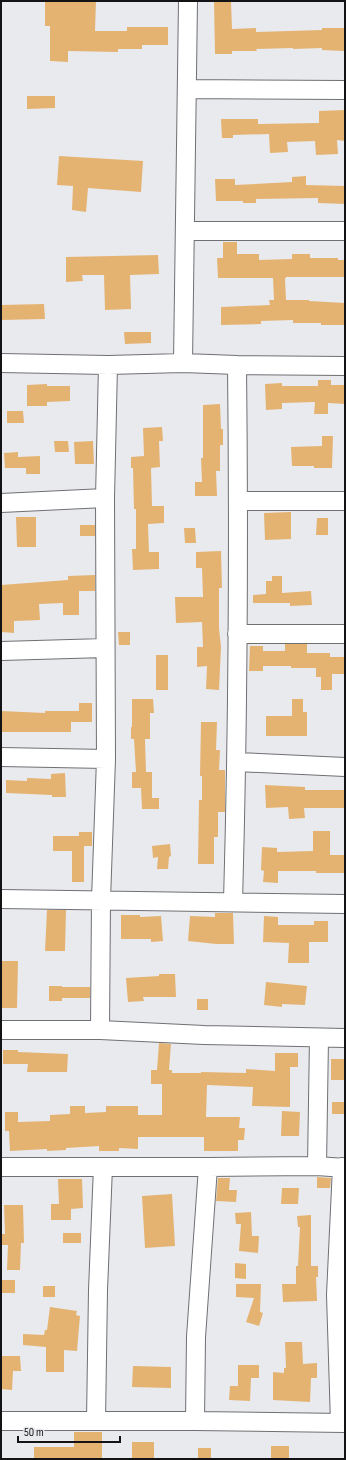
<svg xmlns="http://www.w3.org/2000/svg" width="346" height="1460" font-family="'Sofia Sans Condensed',sans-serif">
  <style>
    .building { fill: #e4b372 }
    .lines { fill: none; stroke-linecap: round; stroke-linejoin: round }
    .minor-casing { stroke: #6f7074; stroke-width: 20 }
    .minor { stroke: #fff; stroke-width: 18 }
  </style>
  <rect width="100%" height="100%" fill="#e9eaee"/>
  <!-- building -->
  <path class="building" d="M45,1H96L95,31H127V27H168V45H142V49H118V52L68,51V62L50,61V26H45Z
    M214,1H231L232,29L256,28V32L322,30V28H345V51L322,50V48L293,49V48L256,49L257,51H232V54H215Z
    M27,96H55V108L27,109Z
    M345,110V141L337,140L338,154L316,155L315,141L287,142L288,152L270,153L269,134L233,135V138H222L221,119H258V124L319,123V111Z
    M59,156L143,161L141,192L88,188L86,212L72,210L73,186L57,185Z
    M306,176V185L345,186V204L318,203V198L256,199V203H243V201H216L215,179H235V185L292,182V177Z
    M223,242H237V254H259V260L292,259V254H310V258H338V260H345V277H286L285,279L286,300H309V301L345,303V325H321V323H293V320L261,321V324L221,325V307L270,305L269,300H274L273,278H218L217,258H223Z
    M158,255L159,274L130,275L131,309L105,310L104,275H82L83,281L66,282V257Z
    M44,304L45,319L1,320V305Z
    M124,332H151V343L125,344Z
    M318,380H331V385H345V404L328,403V414H314L315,402L282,403V409L266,410L265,384L282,383V386H318Z
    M47,384V386H70V401L47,402V406H27V385Z
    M220,404L221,429H223V445H220V471H216L217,496H195V482H202L201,458H203V405Z
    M7,411H23L24,423H7Z
    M162,427L163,441H159L160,467L151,468L152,506H164V523L148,524L149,552H159V569L133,570L132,549H136V509H134L133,468H131V457L144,456L143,428Z
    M322,436H333L332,468H314V466H292L291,447L322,446Z
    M54,441H68L69,452H55Z
    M93,441L94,464H75L74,442Z
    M18,452V457L40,456V474H26V468H5L4,453Z
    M291,512V539L265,540L264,513Z
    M16,517H36V547H17Z
    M317,518H328V535H316Z
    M80,525H95V536H80Z
    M184,528H195L196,543H185Z
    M221,551L222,588H219V628L221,647L219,690L206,689L207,666L197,667V647H203L202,622L176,623L175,597H203L202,568H196V552Z
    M95,575V591H79V615H63V603L39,604L40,620L14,621V633L1,632V585L68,580V576Z
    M272,576H282V593L311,591L312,605L290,606V603H253V595L266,594V581H272Z
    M118,632H130V645H119Z
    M285,644H307V653H330V657H345V674H332V690H321V677H316V668H291V666H263V671H249L250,646H263V651H285Z
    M156,655H168V690H156Z
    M132,699H153L154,713H150V739H145L146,772H152V798H159V809H142L141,788H132V772H136L134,739H131V727H132Z
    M292,699H303V712H307V736H266V716H292Z
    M79,703H92V722H71V732H1V711L45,713V711H79Z
    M201,722H217L216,750H220L219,770H225V812H218V837H214V864H198L199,800H202V776H200Z
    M65,773L66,797H52V795L6,793V780L27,781V778L51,779V774Z
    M265,785L305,787V790H345V808H304L305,818L289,819L288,807L266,808Z
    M313,831H330V855H345V873H316V871H278V883L263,882L264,871L261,870L262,847L277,848V852L313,851Z
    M79,832H92V846H84V882H72V851H53V836H79Z
    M170,844L171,856L169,857L168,869H157L158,857L153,858L152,846Z
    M47,910H66L65,951H45Z
    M215,913H233L234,944H216L188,941L190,916L215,917Z
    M121,915H140V917L161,916L163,941L151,942V939H121Z
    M264,916L278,917V925H314V921H328V942H309V963H288L289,943L263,942Z
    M1,961H18L17,1008H1Z
    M159,974H175L176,997H143L144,1001L128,1002L126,978L159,976Z
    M266,982L307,986L305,1005L282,1004V1007L264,1005Z
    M49,986H62V987H90V998H62V1001H49Z
    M197,999H208V1010H197Z
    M159,1043L171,1044L169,1070H172V1073H201V1072L246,1073V1069L275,1071V1053H298V1067H290V1107L252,1106L253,1087L207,1085L206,1117H240L239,1128H245L244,1140H238V1151H204V1137H138V1149L119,1148V1151H99V1146L66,1148V1150L47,1151V1149L10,1151L9,1131H5V1112H18V1122L50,1121V1115L70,1114V1106H85V1113L106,1112V1106H138V1115H162V1084H151V1070H157Z
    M3,1050H18V1052L68,1054L67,1072H27L28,1064H3Z
    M331,1059H345V1080H331Z
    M332,1102H345V1114H332Z
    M282,1111L300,1112L299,1136H281Z
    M317,1177L331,1178L330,1188H317Z
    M218,1178H230L229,1190H237L236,1202L216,1201Z
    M58,1179H82L83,1208L71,1209V1220H51V1204H59Z
    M282,1188H299L298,1204H281Z
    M172,1194L175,1246L145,1248L142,1196Z
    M4,1205H23L24,1243H21L20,1270H7L8,1245H1V1234H5Z
    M251,1212L252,1236H259L258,1253L239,1251L241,1224H236L235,1213Z
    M311,1215V1266H318V1277H316L317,1301L283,1302L282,1284H296V1266H298L300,1227H298L297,1216Z
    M63,1233H81V1243H63Z
    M235,1263L246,1264V1279L235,1278Z
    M1,1280H15V1293H1Z
    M236,1284H261L260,1312L263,1313L259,1326L246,1322L254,1298L236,1297Z
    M43,1286H55V1297H43Z
    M50,1307L77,1311L76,1315L80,1316L77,1351L64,1350V1372H46V1347L23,1345V1334L44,1335L45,1330H47Z
    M285,1342H302L303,1364L317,1363V1378H311L310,1402L273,1400V1372L284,1373V1368H286Z
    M1,1356H20L21,1371H13L12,1390L1,1389Z
    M238,1365H259V1378H251L250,1401L229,1400L230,1386H238Z
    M133,1366L171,1367V1388L132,1387Z
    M74,1432H102V1459H34V1447H74Z
    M132,1442H154V1459H132Z
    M271,1446H289V1459H271Z
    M198,1448H211V1459H198Z"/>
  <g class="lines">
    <!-- minor casing -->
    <g class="minor-casing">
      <path id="minor" d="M187,89L345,90
        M185,231H345
        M1,363L108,365L183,363L237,365L345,366
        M183,363L188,1
        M239,501H345
        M1,503L105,498
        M237,634H345
        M1,651L105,648
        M1,757L106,759
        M237,762L345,767
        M1,899L345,904
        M233,902C238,723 239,544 237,365
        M1,1030H100L204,1035L345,1038
        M100,1030L101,900L106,759L105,498L108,365
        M317,1166L319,1038
        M1,1167H208L317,1166L345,1168
        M1,1421H195L345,1423
        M96,1421L98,1290L103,1167
        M195,1421L196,1337L208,1167
        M340,1423L336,1295L342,1167"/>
    </g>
    <!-- minor -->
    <use href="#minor" class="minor"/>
  </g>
  <!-- border -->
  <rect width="346" height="1460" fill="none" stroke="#131315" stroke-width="4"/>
  <!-- scale -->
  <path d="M18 1436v6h102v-6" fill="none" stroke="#131315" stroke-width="2"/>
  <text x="24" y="1436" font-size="12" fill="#131315" stroke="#e9eaee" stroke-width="3" paint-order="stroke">50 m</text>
</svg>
